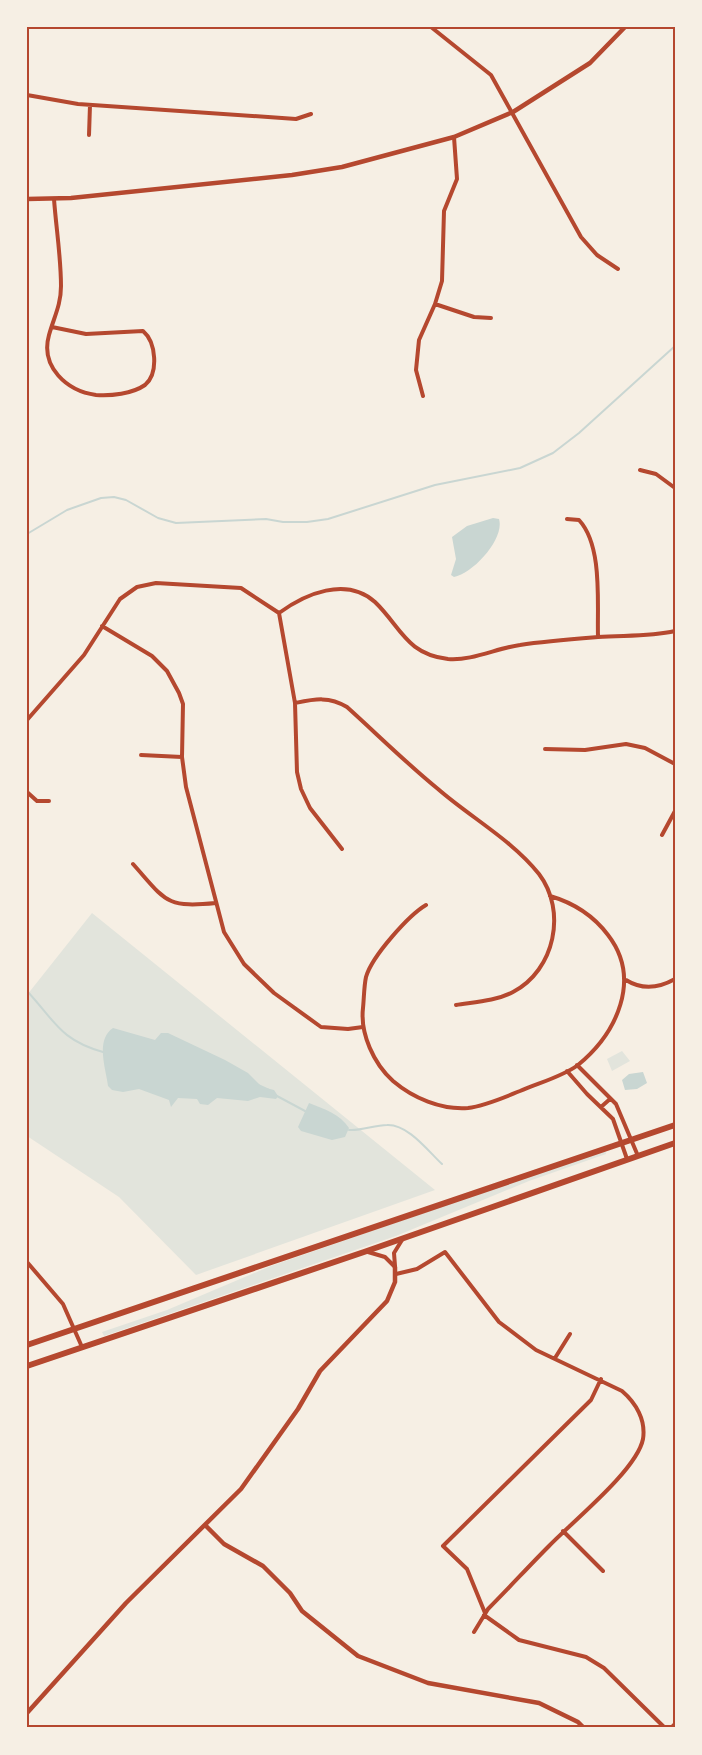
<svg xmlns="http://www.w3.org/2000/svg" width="702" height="1755" font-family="Inter,sans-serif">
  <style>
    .green { fill: #e2e4dc }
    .water { fill: #c9d6d2 }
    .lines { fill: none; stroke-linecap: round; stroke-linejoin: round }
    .stream { stroke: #c9d6d2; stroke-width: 2 }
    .minor { stroke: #b5482f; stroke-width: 4 }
    .tertiary { stroke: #b5482f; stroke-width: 4.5 }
    .trunk { stroke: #b5482f; stroke-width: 6 }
    .neatline { fill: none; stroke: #b5482f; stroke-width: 2 }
  </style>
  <rect width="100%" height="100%" fill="#f6efe4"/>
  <!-- green -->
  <path class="green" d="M92,913L435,1190L196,1275L119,1197L27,1136V995Z
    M622,1051L630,1061L612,1071L607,1059Z
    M605,1150L606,1154L529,1181L396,1236L104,1336L102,1332L167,1310L271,1266Z"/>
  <!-- water -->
  <path class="water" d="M493,518L499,519C505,538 474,573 454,577L451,575L456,559L452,537L467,526Z
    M113,1028L155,1040L161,1033H168L225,1060L248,1073L262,1087L274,1090L278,1096L276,1099L260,1097L248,1101L217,1098L208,1105L200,1104L197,1099L178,1098L171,1107L169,1100L139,1089L123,1092L112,1090L108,1086C106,1069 95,1040 113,1028Z
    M643,1072L647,1083L637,1089L625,1090L622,1080L629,1074Z
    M309,1103C324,1109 340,1114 349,1128L345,1137L332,1140L301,1131L298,1127Z"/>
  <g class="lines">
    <!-- stream -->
    <path class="stream" d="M27,534L67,510L101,498L114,497L126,500L158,518L176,523L266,519L283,522H307L328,519L435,485L520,468L553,453L579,433L675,346
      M27,991C55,1021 60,1040 103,1052
      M256,1084L269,1090
      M277,1096L305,1111
      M349,1130C362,1131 374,1125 387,1125C408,1124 428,1151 442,1164"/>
    <!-- minor -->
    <path class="minor" d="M431,27L491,75L581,237L597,255L618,269
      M27,95L78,104L296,119L311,114
      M89,135L90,105
      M435,304L474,317L491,318
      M52,327L86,334L143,331C156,342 159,373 145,385C132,394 111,396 96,395C67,391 40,367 49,335C54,317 61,305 61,286C61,257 56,227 54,199
      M423,396L416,370L419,340L435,304L442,281L444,211L457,179L454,137
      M640,470L656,474L675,488
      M567,519L579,520C603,546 597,603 598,637
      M279,613C305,594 346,576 375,602C401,627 406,654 448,659C472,661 497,648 520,645C545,641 572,639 598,637C624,635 649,637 675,631
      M102,626L152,656L167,671L179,693L183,704L182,757L186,787L224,932L244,964L274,993L321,1027L348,1029L363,1027
      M295,703C315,699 329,696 347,707C377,734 406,763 438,789C470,817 512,840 539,874C567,911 555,970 513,992C496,1001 475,1002 456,1005
      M27,720L84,655L120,599L137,587L156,583L241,588L279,613L295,703L297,772L301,789L310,808L342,849
      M545,749L585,750L626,744L645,748L675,764
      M141,755L182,757
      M27,792L37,801H49
      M662,835L675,811
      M133,864C166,901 165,908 216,903
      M426,905C409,915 372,956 366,977C364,986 364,998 363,1008C360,1034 374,1064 393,1081C413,1098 441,1110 468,1108C485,1106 505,1097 520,1091C538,1083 562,1077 578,1065C617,1033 642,979 608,935C593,915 574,903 550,896
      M626,980C642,990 659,988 675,979
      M577,1065L616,1104L638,1156
      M567,1071L587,1094L613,1119L627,1159
      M601,1107L610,1099
      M368,1252L385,1257L395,1267
      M27,1262L63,1304L82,1347
      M395,1266L394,1253L402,1240
      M396,1274L417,1269L445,1252L499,1322L536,1350L622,1391C636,1403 646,1420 643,1439C637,1470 572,1522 549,1546C529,1566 509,1588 488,1609L474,1632
      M555,1358L570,1334
      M563,1531L603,1571
      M485,1613L467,1569L443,1546L591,1400L601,1379
      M484,1615L519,1640L586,1657L604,1668L665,1728
      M671,1728L675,1724"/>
    <!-- tertiary -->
    <path class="tertiary" d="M27,199L71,198L292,175L342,167L454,137L513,112L590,63L625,27
      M205,1525L224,1544L263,1566L290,1593L302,1611L358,1656L428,1683L539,1703L578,1722L584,1728
      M27,1713L126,1603L241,1489L298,1409L320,1371L387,1301L395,1282V1267"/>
    <!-- trunk -->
    <path class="trunk" d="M27,1345L675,1125
      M27,1366L364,1252L675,1143"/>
  </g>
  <!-- border -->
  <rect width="702" height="1755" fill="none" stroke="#f6efe4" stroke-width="57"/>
  <rect x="28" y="28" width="646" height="1698" class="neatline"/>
</svg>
